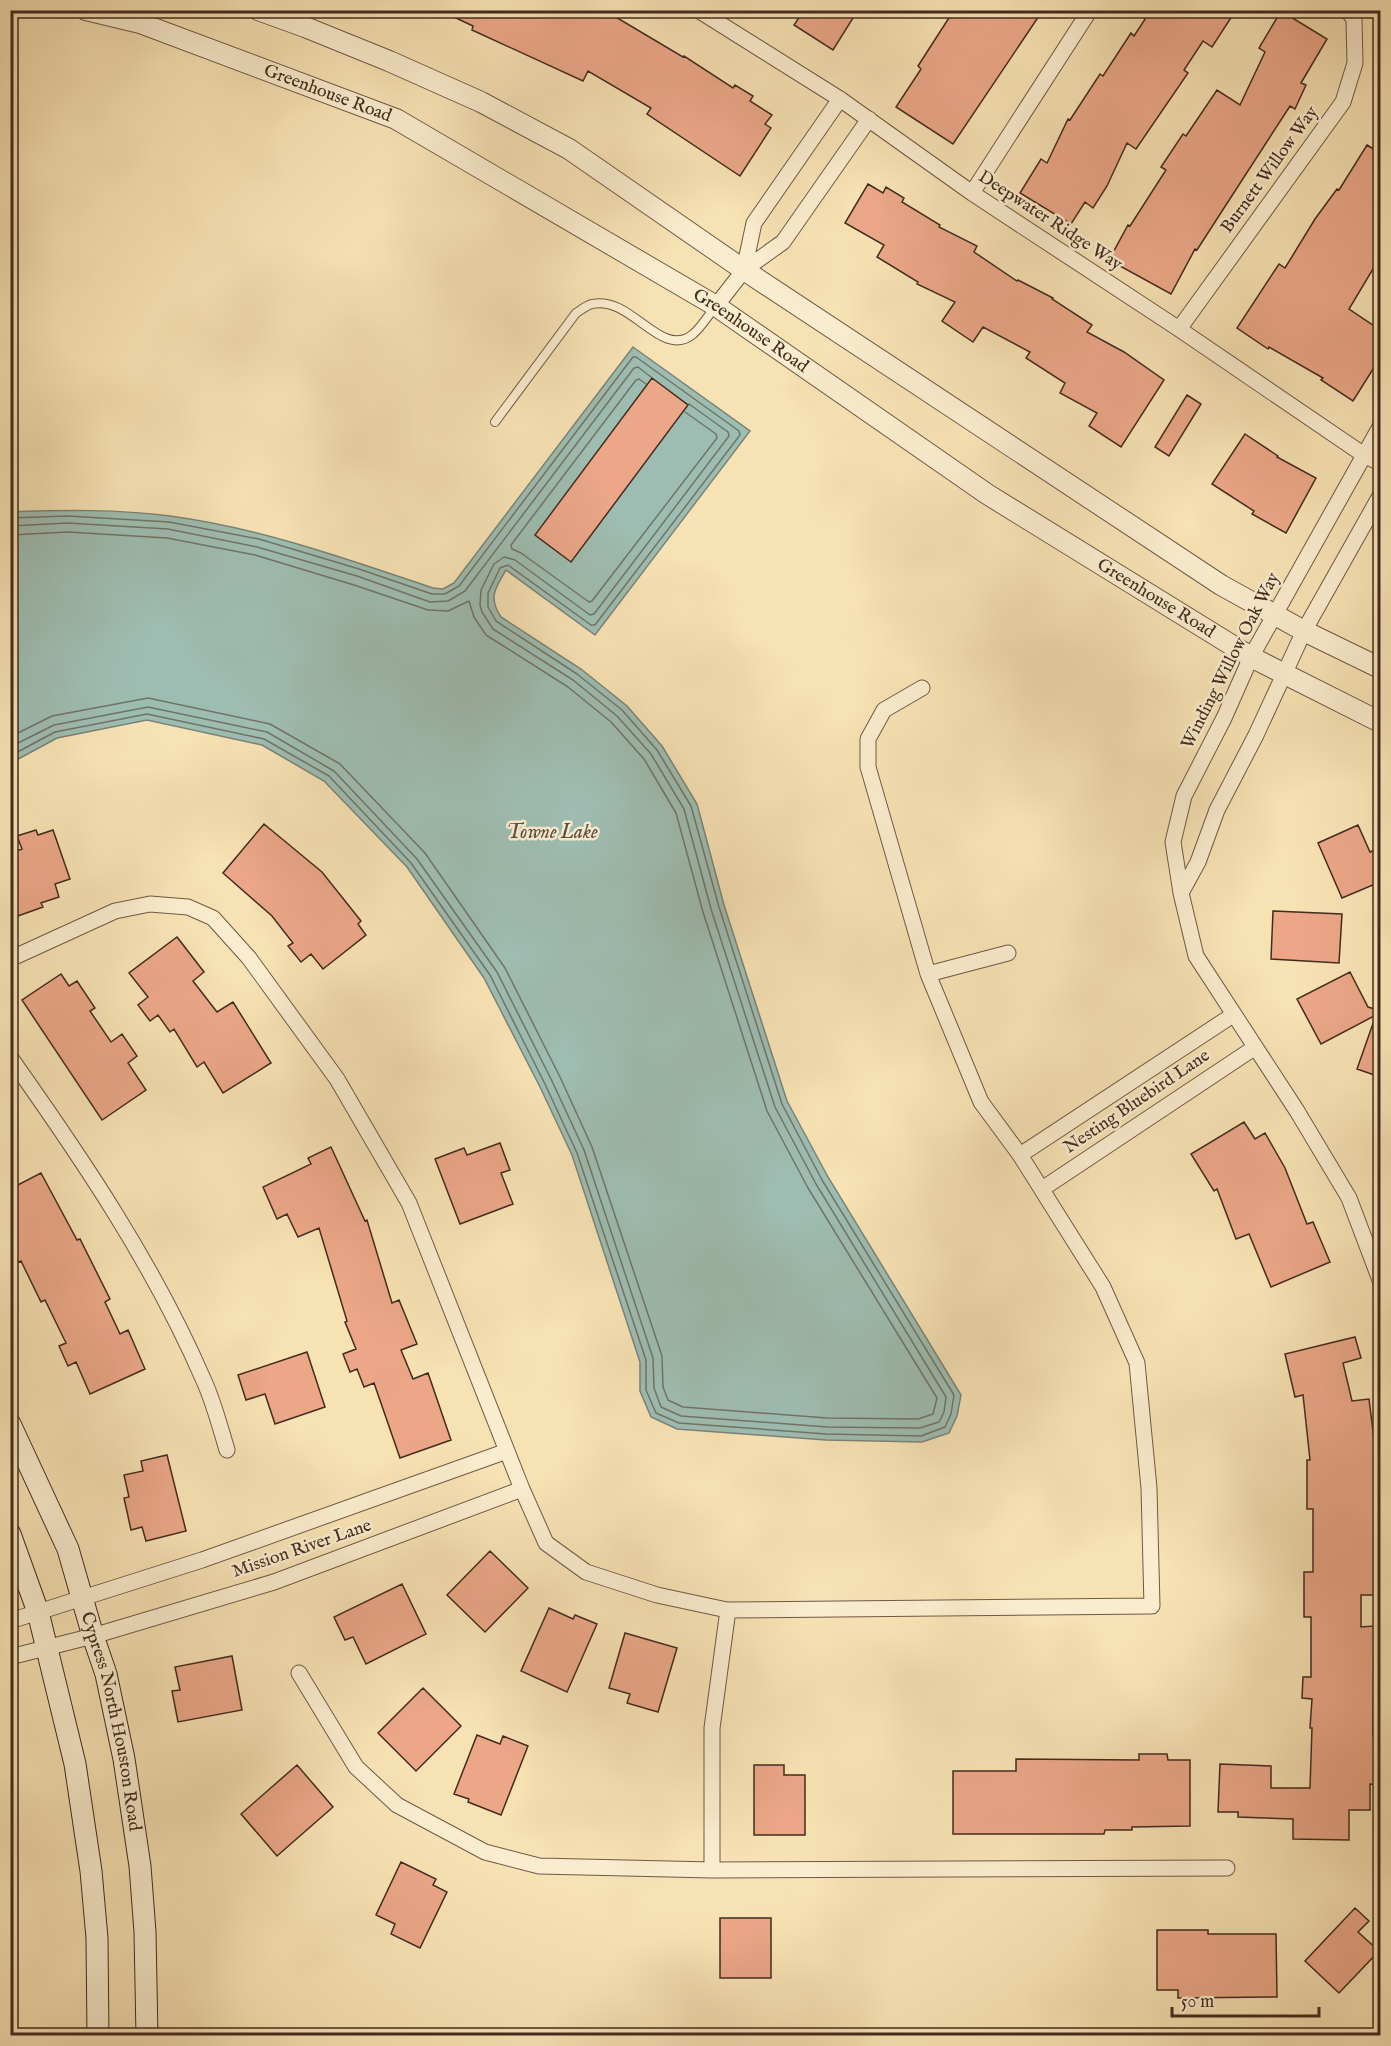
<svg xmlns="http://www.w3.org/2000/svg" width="1391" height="2046" font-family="'IM FELL English',serif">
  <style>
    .water { fill: #9ebdb2; stroke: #7a8377; stroke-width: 1.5 }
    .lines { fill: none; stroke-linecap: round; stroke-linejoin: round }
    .shore { stroke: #707468; stroke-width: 1.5 }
    .building { fill: #eba788; stroke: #432b1e; stroke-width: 1.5 }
    .service-casing { stroke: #705944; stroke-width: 10 }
    .minor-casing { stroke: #705944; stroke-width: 17 }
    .tertiary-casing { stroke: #705944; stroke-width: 22 }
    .secondary-casing { stroke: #432b1e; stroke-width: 23 }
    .service { stroke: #faecce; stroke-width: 8 }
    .minor { stroke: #faecce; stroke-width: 15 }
    .tertiary { stroke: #faecce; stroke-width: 20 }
    .secondary { stroke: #faecce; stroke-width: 21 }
    .labels { text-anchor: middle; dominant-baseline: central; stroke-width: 5; stroke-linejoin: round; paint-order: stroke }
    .street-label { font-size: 18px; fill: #432b1e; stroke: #faecce }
    .water-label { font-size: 20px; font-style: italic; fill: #5a5043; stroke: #faecce }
  </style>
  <rect width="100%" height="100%" fill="#f7e2b4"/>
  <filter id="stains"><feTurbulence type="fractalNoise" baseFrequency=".00333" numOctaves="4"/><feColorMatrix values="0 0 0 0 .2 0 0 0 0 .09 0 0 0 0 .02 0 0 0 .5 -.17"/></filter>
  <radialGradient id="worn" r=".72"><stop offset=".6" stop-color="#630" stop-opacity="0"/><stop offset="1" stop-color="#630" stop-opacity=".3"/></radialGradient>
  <!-- water -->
  <path class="water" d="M633,347L750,431L595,635L506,570C495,588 488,598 501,617L581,669L627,706L662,746L697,804L724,905L787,1101L828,1177L961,1395L957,1416L949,1433L922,1442L826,1440L677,1429L651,1417L640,1391V1362L572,1155L540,1087L484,978L407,867L324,781L262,745L147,720L57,738L11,763L10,512C63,510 117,509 170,516C260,528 347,559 433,588L443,589L454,583Z"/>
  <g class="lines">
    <!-- shore -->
    <path class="shore" d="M646,384L639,379L636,380L511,545L512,549L521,553L589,602L592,601L717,438L716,434L685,412
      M10,518L68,516L169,522L259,539L359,569L432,594H445L459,586L633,357H636L739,431L740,435L595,625H591L508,565L500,568L488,593V607L496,621L577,674L622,710L657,750L691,806L719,907L782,1104L822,1180L954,1395L951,1414L945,1427L921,1436L826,1434L679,1423L656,1413L646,1390V1360L577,1153L545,1084L490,975L411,863L329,776L264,739L147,714L55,732L10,756
      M10,526L68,523L168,529L257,547L357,576L430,602L448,601L465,591L634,368L638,367L651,377
      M10,535L68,532L167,538L255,555L354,585L428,610L448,611L469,601L474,617L486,635L568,687L611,722L644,759L676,813L703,912L767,1111L808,1188L937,1398L933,1414L918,1419L827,1418L683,1407L668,1400L663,1387L662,1356L592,1147L560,1077L505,968L425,853L340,764L270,724L148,698L52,716L10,737
      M10,747L54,725L148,707L267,732L334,771L417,859L497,972L552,1081L584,1150L653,1358L654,1388L661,1407L681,1416L827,1427L920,1428L939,1422L944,1412L946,1397L816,1184L775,1107L711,909L684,809L651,754L617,716L573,680L493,629L482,612L480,605L481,590L494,564L504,557L515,560L590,615L594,614L729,436L728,432L689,404"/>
  </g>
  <!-- building -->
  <path class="building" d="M439,10H604L683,57L684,56L733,88L735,85L753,96L750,101L772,115L765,124L771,128L740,176L647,114L651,108L588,71L583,81L472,30L473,26Z
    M804,10H858L833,50L794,25Z
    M954,10H1043L953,144L896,107L921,69L918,66Z
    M1151,10H1236L1212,47L1203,41L1184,70L1188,73L1136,149L1127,143L1107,186L1093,208L1085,202L1071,224L1020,193L1041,159L1047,163L1068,119L1070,120L1100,74L1103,76L1131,33L1134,36Z
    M1281,11L1327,39L1301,83L1306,85L1295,109L1290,106L1224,208L1197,250L1195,249L1171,294L1109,260L1128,225L1130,226L1166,170L1161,167L1183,134L1186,136L1217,90L1240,105L1265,52L1259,48Z
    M1367,145L1380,153V247L1375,256L1379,259L1349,309L1380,330V358L1353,401L1321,380L1323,378L1269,347L1268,349L1237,328L1279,264L1285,268L1315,219L1337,189L1339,190Z
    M868,184L883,193L886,187L904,198L902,202L940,225L939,227L977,246L974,252L1017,281L1018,280L1053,298L1052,299L1092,325L1087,332L1124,352L1164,380L1121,447L1089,426L1097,413L1060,393L1065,383L1026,358L1030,352L983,327L973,342L942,321L955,302L917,284L918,282L877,257L884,245L845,223Z
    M652,378L688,405L571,562L535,535Z
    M1187,395L1201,404L1169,456L1155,447Z
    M1245,434L1278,456L1277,457L1316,478L1286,533L1252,514L1254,511L1212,484Z
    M264,824L322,872L361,921L358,924L366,935L323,969L311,954L301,962L288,946L293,943L272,916L223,873Z
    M1358,825L1370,852L1380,848V882L1342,898L1318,843Z
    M36,830L38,835L53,830L70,879L55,884L59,897L41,903L43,907L15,917L10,902V853L22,849L17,836Z
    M1273,911L1342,914L1339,963L1271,959Z
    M177,937L204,972L193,981L217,1012L233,1002L271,1063L223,1093L204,1062L197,1067L174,1029L170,1032L158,1015L150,1021L138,1005L148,997L129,973Z
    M1350,972L1368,1007L1378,1010V1008H1380V1077L1357,1069L1376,1015L1321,1044L1297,999Z
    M61,974L69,986L77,981L95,1008L90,1011L111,1042L122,1034L137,1056L128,1063L146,1090L102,1120L22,1000Z
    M1244,1122L1255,1139L1265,1133L1285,1168L1307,1224L1313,1222L1330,1262L1271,1287L1249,1234L1236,1239L1217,1189L1214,1191L1191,1154Z
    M500,1143L510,1170L501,1173L513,1204L460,1224L435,1159L464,1148L467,1155Z
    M331,1147L365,1221L367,1220L392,1303L399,1300L417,1344L401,1350L413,1379L428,1373L451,1440L400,1458L374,1383L364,1387L357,1369L350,1372L343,1354L356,1349L345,1322L347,1321L319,1228L298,1237L287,1214L277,1219L263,1187L311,1164L308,1158Z
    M41,1173L77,1240L80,1239L110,1299L105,1302L120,1334L128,1330L145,1369L90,1394L76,1362L68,1366L59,1346L66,1343L45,1300L41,1302L21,1261L10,1266V1189Z
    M1355,1337L1361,1358L1343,1363L1352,1401L1369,1399L1377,1463V1595H1361V1627L1374,1626L1373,1736H1377L1375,1785L1370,1784V1810H1349V1840L1293,1839V1819L1238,1817V1812H1218L1220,1764L1271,1766V1788H1310L1312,1728H1310L1312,1699L1302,1698L1303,1677H1311V1617H1304V1572H1313V1509H1307V1460H1310L1303,1395L1295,1397L1285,1354Z
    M307,1352L325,1407L275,1424L265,1394L246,1400L238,1375Z
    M167,1455L186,1531L146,1541L142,1527L131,1530L124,1498L129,1497L124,1475L143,1471L141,1461Z
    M490,1551L528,1588L485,1632L447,1595Z
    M402,1584L426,1634L366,1664L353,1637L345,1640L334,1617Z
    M549,1608L573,1619L575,1615L597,1624L567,1692L521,1671Z
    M625,1633L677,1648L658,1712L627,1703L630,1694L609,1688Z
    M232,1656L242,1710L178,1722L172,1691L180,1690L175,1667Z
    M423,1688L461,1726L416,1771L378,1733Z
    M477,1735L500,1744L503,1736L528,1746L501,1815L468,1802L469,1799L454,1794Z
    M1139,1754H1167L1168,1760H1190V1826L1132,1827V1830H1105L1104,1834H953V1771H1016V1759L1139,1760Z
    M297,1765L333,1807L277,1856L241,1814Z
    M754,1765H784V1775H805V1835H754Z
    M401,1862L436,1879L433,1885L447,1892L420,1948L391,1934L395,1924L376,1915Z
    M1355,1908L1369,1921L1358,1932L1379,1951L1339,1993L1305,1961Z
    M720,1918H771V1978H720Z
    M1157,1930H1208V1934H1276L1277,1997L1178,1998V1990H1157Z"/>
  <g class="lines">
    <!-- service casing -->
    <g class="service-casing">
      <path id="service" d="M495,422L576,313C581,310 587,305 592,304C631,295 660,359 692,335C701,328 709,314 716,306"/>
    </g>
    <!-- minor casing -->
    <g class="minor-casing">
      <path id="minor" d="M698,10L840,99L972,193L1179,329L1364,455L1380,463
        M972,193L1090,10
        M744,270L754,223L840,99
        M716,306L744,270L783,242L869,119
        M1179,329L1343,102L1355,63L1354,19L1347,10
        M1380,427L1251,657L1224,718L1184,796L1173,842L1181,893L1196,956L1297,1111L1349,1198L1380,1280
        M1181,893L1198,862L1217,810L1256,735L1304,631L1380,496
        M10,959L115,911L150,904L188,907L213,918L249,958L337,1079L409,1203L522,1489L546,1543L586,1572L657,1595L727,1610L1152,1606L1149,1488L1137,1363L1103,1287L1020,1155L981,1102L928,974L868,767V739L884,710L922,688
        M928,974L1008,953
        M10,1057C83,1160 154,1265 204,1381C214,1403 220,1427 227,1450
        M1020,1155L1233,1015
        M1042,1189L1254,1048
        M728,1610L712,1728V1870L1227,1868
        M10,1621L202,1560L507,1451
        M10,1657L93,1636L274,1582L522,1489
        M299,1673L356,1767L397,1805L485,1852L539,1866L712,1870"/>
    </g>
    <!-- tertiary casing -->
    <g class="tertiary-casing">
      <g id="tertiary">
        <path id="s1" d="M86,10L140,23L396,119L716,306L987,494L1251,657L1380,722"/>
        <path d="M258,10L305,27L389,61L481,102L569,149L744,270L1221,585L1304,631L1380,668"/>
      </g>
    </g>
    <!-- secondary casing -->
    <g class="secondary-casing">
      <g id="secondary">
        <path id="s2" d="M10,1424L68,1549L93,1636L106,1674L124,1759L140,1866L145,1932L147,2036"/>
        <path d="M10,1534L38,1612L75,1764L91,1871L97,1938L98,2036"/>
      </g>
    </g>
    <!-- service -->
    <use href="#service" class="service"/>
    <!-- minor -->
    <use href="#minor" class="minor"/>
    <!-- tertiary -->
    <use href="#tertiary" class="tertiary"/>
    <!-- secondary -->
    <use href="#secondary" class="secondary"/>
  </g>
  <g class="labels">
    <!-- street labels -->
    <g class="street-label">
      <text stroke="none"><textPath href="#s1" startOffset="256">Greenhouse Road</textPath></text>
      <text transform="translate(1270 170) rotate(-54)">Burnett Willow Way</text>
      <text transform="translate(1050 221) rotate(33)">Deepwater Ridge Way</text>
      <text stroke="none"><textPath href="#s1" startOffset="742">Greenhouse Road</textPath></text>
      <text stroke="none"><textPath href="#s1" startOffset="1228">Greenhouse Road</textPath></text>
      <text transform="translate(1231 661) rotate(-63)">Winding Willow Oak Way</text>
      <text transform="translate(1137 1102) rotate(-34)">Nesting Bluebird Lane</text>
      <text transform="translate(302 1549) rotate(-19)">Mission River Lane</text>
      <text stroke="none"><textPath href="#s2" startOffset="316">Cypress North Houston Road</textPath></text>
    </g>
    <!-- water labels -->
    <g class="water-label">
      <text x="552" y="832">Towne Lake</text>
    </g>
  </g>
  <!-- margin -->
  <rect width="1391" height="2046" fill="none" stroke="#f7e2b4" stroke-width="36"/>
  <rect x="12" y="12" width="1367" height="2022" fill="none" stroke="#432b1e" stroke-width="3"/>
  <rect x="18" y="18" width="1355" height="2010" fill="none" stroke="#432b1e" stroke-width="1.5"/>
  <!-- scale -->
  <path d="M1172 2007v9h147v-9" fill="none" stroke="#432b1e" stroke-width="3"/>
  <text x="1181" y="2007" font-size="18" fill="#432b1e" stroke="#faecce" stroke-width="4.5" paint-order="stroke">50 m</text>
  <rect width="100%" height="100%" filter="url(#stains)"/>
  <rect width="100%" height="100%" fill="url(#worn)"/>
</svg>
